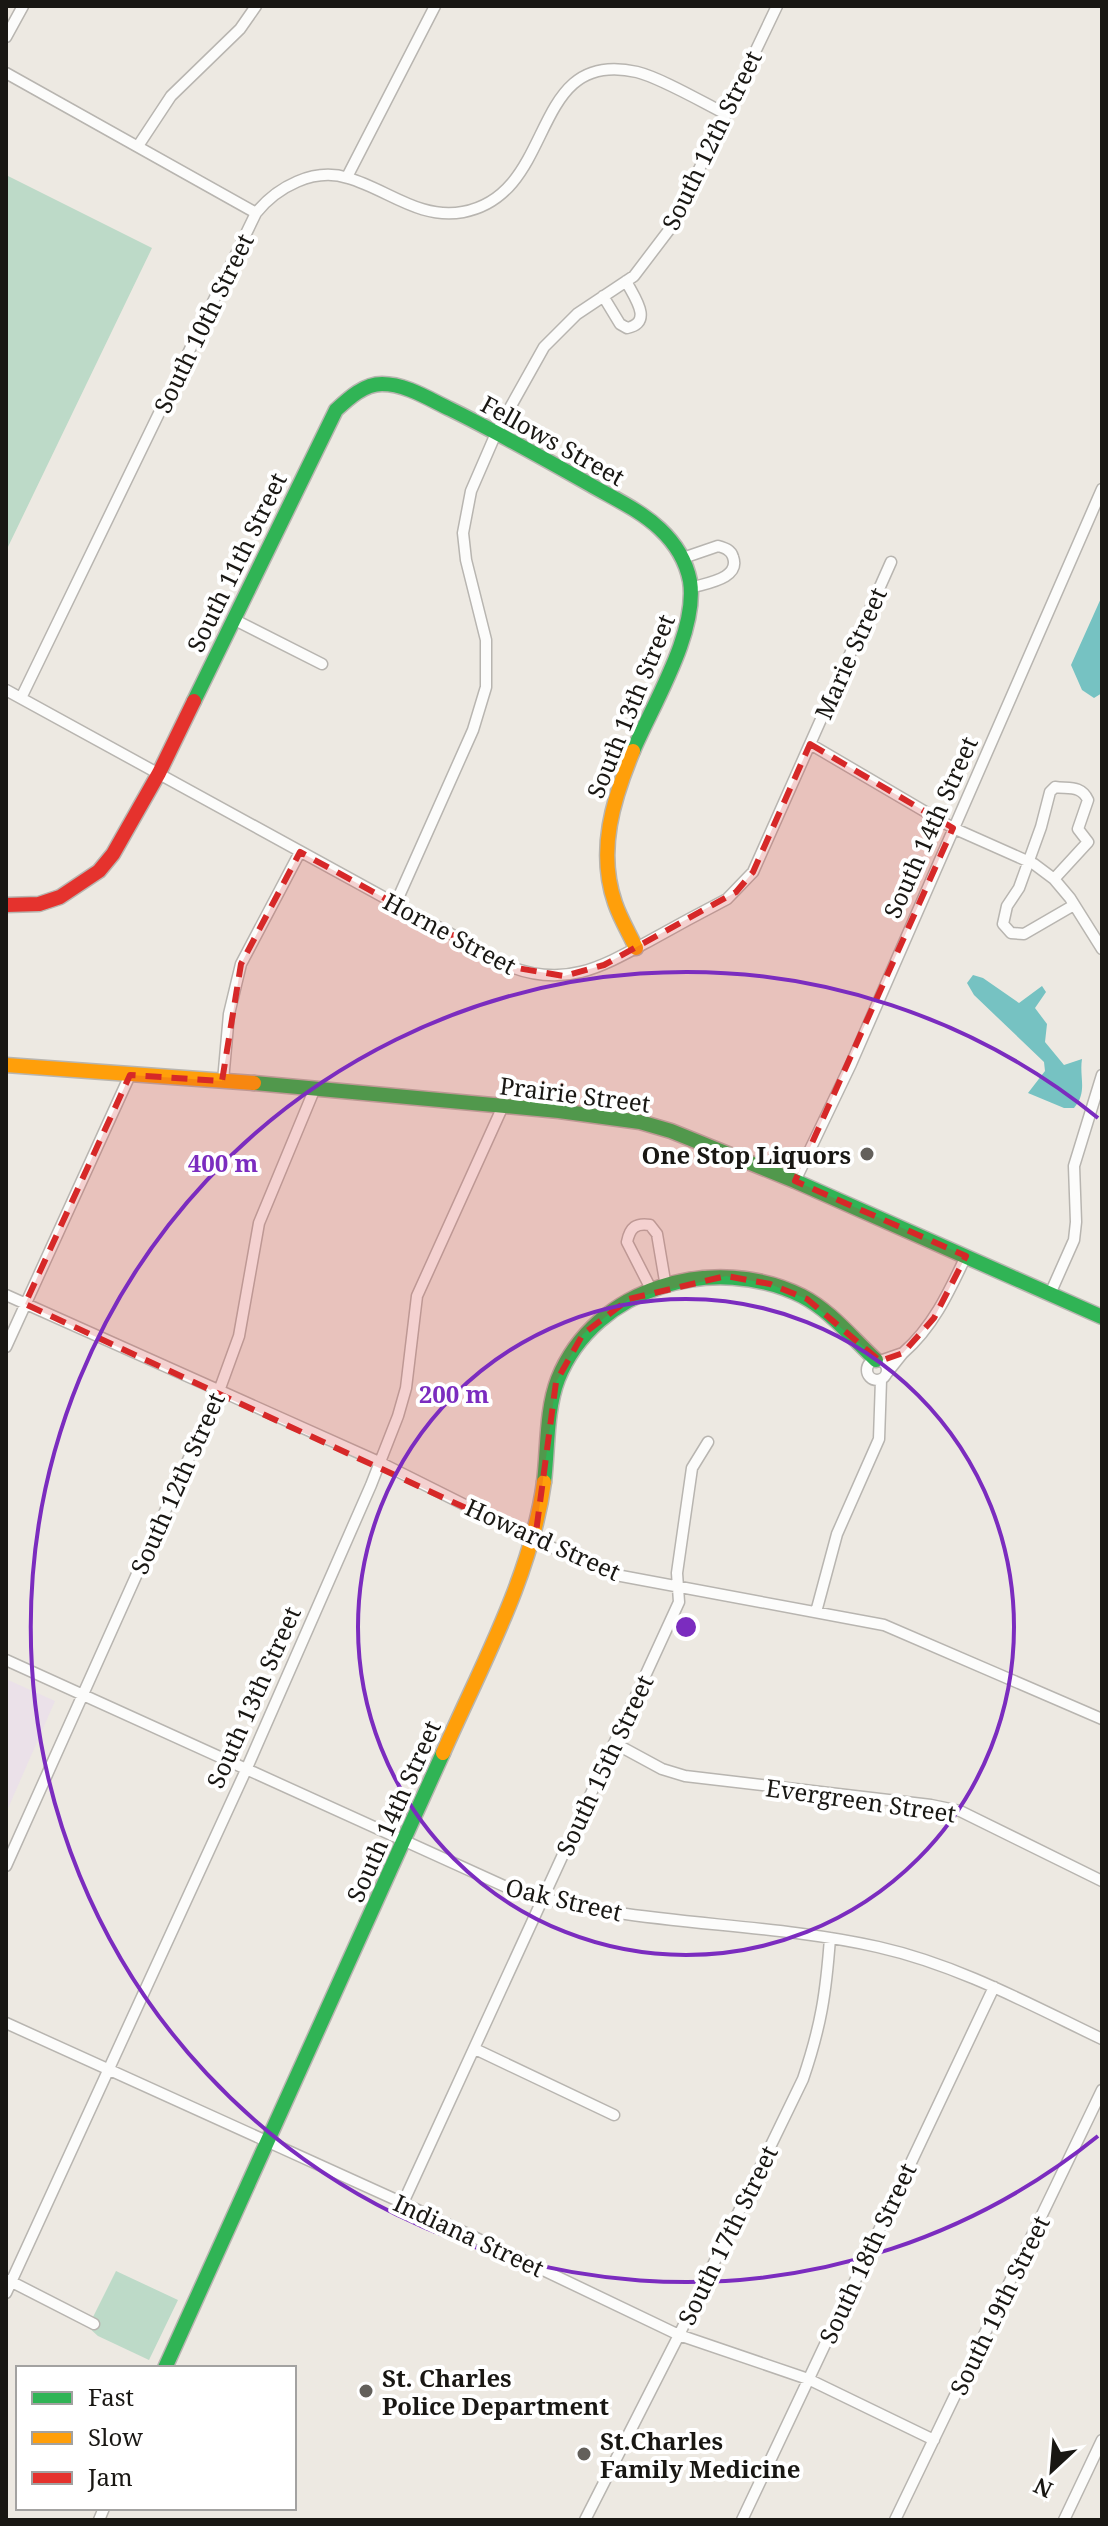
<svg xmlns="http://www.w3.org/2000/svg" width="1108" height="2526" font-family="'Noto Serif',serif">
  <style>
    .education { fill: #ebe1e9 }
    .green { fill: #bddac8 }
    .water { fill: #76c2c2 }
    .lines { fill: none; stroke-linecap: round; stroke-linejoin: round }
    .street-casing { stroke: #b8b5b0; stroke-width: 13 }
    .fast-casing { stroke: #b8b5b0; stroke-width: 17 }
    .slow-casing { stroke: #b8b5b0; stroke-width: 17 }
    .jam-casing { stroke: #b8b5b0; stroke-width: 17 }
    .street { stroke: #fcfcfb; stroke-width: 10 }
    .fast { stroke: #30b455; stroke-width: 14 }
    .slow { stroke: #ff9f0a; stroke-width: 14 }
    .jam { stroke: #e5322d; stroke-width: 14 }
    .marked { fill: #d62828; fill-opacity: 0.2; stroke: #d62828; stroke-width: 6; stroke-dasharray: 16 10; stroke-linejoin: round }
    .ring { fill: none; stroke: #7b2cbf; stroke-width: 4 }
    .poi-dot { fill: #63605b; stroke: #fff; stroke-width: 3 }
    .labels { text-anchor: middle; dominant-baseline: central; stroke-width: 8; stroke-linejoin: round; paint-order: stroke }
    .street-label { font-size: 24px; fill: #191713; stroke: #fff }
    .poi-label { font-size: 24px; font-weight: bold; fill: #191713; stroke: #fff; text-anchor: start }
    .centre { fill: #7b2cbf; stroke: #fff; stroke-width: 4 }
    .ring-label { font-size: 24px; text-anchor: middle; font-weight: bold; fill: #7b2cbf; stroke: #fff; stroke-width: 8; stroke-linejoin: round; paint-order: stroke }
  </style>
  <rect width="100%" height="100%" fill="#ede9e2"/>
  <!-- education -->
  <path class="education" d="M6,1679L55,1701L6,1813Z"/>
  <!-- green -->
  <path class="green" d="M6,175L152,248L6,551Z
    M116,2271L178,2300L149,2360L98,2336L88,2327Z"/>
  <!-- water -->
  <path class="water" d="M1102,596V693L1094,698L1082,690L1071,665Z
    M973,975L983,978L1019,1003L1042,986L1046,992L1035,1008L1047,1024L1045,1042L1064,1065L1082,1059C1079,1077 1088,1092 1074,1108H1064L1028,1093L1045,1071L1044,1062L974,995L967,983Z"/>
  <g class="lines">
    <!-- street casing -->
    <g class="street-casing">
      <path id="street" d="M6,37L23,6
        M6,73L256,213
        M138,146L171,96L240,29L256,6
        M347,177L435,6
        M603,296L620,324L627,328C654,322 634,297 626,281
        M683,558L718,546C725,548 731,550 733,557C741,579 705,583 691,588
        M233,619L322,664
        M6,690L511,967C567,988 603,966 651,940C676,926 702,912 727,899L753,872L891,562
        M21,698L256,213C277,187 314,167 348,178C387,189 419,220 463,212C559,194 527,47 637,72C661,78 702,102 726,114
        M810,744L953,828L1034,864L1054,879L1070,898L1102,949
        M1054,879L1088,842L1078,829L1088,800C1081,785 1069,789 1055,787L1050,792L1041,827L1019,888L1007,906L1003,924L1011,933L1024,934L1074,905
        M395,905L473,730L486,687V640L466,560L463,533L471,491L497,431L544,347L577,314L634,276L672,226L777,6
        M223,1081L229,1014L241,964L300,852
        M795,1181L851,1064L1102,489
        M652,1291L627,1242C630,1227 636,1223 650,1225L657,1234L666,1287
        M1050,1294L1074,1240L1076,1222L1074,1166L1102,1075
        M6,1295L379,1462L535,1540L616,1575L884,1625L1102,1719
        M6,1347L130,1075
        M903,1353C933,1327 949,1292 966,1256
        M867 1370a10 10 0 1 1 20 0a10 10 0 1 1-20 0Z
        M880,1361L903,1353L887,1373
        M816,1612L837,1534L879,1439L881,1380
        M6,1660L513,1890C632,1927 758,1920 878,1947C958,1965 1029,2004 1102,2039
        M614,1743L662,1769L685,1776L931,1805L960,1811L1102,1881
        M6,1866L219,1391L239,1336L259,1223L315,1088
        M6,2023L403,2203L679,2335L808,2379L934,2440
        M475,2049L614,2115
        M403,2203L679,1602L677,1573L692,1468L708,1442
        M8,2280L94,2324
        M6,2293L246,1770L371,1485L398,1416L406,1388L417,1296L503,1106
        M99,2520L104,2508
        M585,2520L679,2335L803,2079C821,2026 826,1993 830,1938
        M742,2520L994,1987
        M895,2520L1102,2090
        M1064,2520L1102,2440"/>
    </g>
    <!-- fast casing -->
    <g class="fast-casing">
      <path id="fast" d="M194,701L336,410C349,398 364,384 382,384C406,384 429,399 450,409C497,432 543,458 589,484C613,498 640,510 660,529C675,543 686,561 690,581C698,632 653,704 633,751
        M254,1083L559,1111L640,1122L671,1131L795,1181L1102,1317
        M544,1482C548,1449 546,1410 558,1379C595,1286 716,1253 802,1296C831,1311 852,1338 876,1360
        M165,2368L443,1753"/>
    </g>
    <!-- slow casing -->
    <g class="slow-casing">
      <path id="slow" d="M633,751C613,799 597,851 615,903C620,918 629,933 636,948
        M6,1065L254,1083
        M443,1753C481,1666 531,1577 544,1482"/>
    </g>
    <!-- jam casing -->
    <g class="jam-casing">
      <path id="jam" d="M6,905L39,904L60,897L99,871L113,854L159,773L194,701"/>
    </g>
    <!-- street -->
    <use href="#street" class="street"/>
    <!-- fast -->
    <use href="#fast" class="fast"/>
    <!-- slow -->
    <use href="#slow" class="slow"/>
    <!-- jam -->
    <use href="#jam" class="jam"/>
  </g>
  <!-- marked area -->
  <path class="marked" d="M810,744L953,828L795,1181L966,1256L934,1318L903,1353L880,1361L807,1299L770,1284L726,1276L629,1299L583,1334L556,1382L535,1540L25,1304L130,1075L222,1081L241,964L300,852L511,967L564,976L604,965L736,892L753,872Z"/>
  <!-- distance rings -->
  <g class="ring">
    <circle cx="686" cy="1627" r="328"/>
    <path d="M1098 2136A655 655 0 1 1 1098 1118"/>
  </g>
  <!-- markers -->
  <g class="poi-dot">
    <circle cx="867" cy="1154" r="8"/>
    <circle cx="366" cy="2391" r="8"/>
    <circle cx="584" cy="2454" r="8"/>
  </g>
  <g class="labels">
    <!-- street labels -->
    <g class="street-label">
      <text transform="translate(711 140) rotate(-64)">South 12th Street</text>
      <text transform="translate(203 323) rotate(-64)">South 10th Street</text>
      <text transform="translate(553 440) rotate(29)">Fellows Street</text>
      <text transform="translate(236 562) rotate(-64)">South 11th Street</text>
      <text transform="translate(850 653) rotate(-66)">Marie Street</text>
      <text transform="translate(630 706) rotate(-68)">South 13th Street</text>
      <text transform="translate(930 827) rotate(-66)">South 14th Street</text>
      <text transform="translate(450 933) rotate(28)">Horne Street</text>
      <text transform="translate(575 1094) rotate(7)">Prairie Street</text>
      <text transform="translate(177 1483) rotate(-66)">South 12th Street</text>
      <text transform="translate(543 1539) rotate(24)">Howard Street</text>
      <text transform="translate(253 1697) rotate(-66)">South 13th Street</text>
      <text transform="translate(604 1765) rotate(-65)">South 15th Street</text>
      <text transform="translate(861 1800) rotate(8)">Evergreen Street</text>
      <text transform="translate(393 1811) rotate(-66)">South 14th Street</text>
      <text transform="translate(564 1899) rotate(13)">Oak Street</text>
      <text transform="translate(469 2235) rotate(25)">Indiana Street</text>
      <text transform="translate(727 2235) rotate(-64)">South 17th Street</text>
      <text transform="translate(867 2253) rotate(-65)">South 18th Street</text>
      <text transform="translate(999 2305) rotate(-64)">South 19th Street</text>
    </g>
    <!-- poi labels -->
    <g class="poi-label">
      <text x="851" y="1154" text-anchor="end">One Stop Liquors</text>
      <text x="382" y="2377">St. Charles<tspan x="382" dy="28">Police Department</tspan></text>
      <text x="600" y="2440">St.Charles<tspan x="600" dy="28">Family Medicine</tspan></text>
    </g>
  </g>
  <circle cx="686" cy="1627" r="12" class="centre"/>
  <g class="ring-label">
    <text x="223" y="1172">400 m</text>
    <text x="454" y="1403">200 m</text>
  </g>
  <!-- border -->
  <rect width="1108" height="2526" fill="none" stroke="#191713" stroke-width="16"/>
  <!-- legend -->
  <rect x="16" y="2366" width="280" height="144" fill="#ffffff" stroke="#a3a2a1" stroke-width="2"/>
  <rect x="32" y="2392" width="40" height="12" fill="#30b455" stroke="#a3a2a1" stroke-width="2"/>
  <text x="88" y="2406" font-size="24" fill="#191713">Fast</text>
  <rect x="32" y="2432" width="40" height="12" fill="#ff9f0a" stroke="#a3a2a1" stroke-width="2"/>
  <text x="88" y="2446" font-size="24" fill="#191713">Slow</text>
  <rect x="32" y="2472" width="40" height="12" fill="#e5322d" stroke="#a3a2a1" stroke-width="2"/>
  <text x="88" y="2486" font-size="24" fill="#191713">Jam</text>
  <!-- north arrow -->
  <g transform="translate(1052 2470) rotate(206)" stroke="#ffffff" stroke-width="6" paint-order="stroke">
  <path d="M0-6L14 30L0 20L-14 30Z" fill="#191713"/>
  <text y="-12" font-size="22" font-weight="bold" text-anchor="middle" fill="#191713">N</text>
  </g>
</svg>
